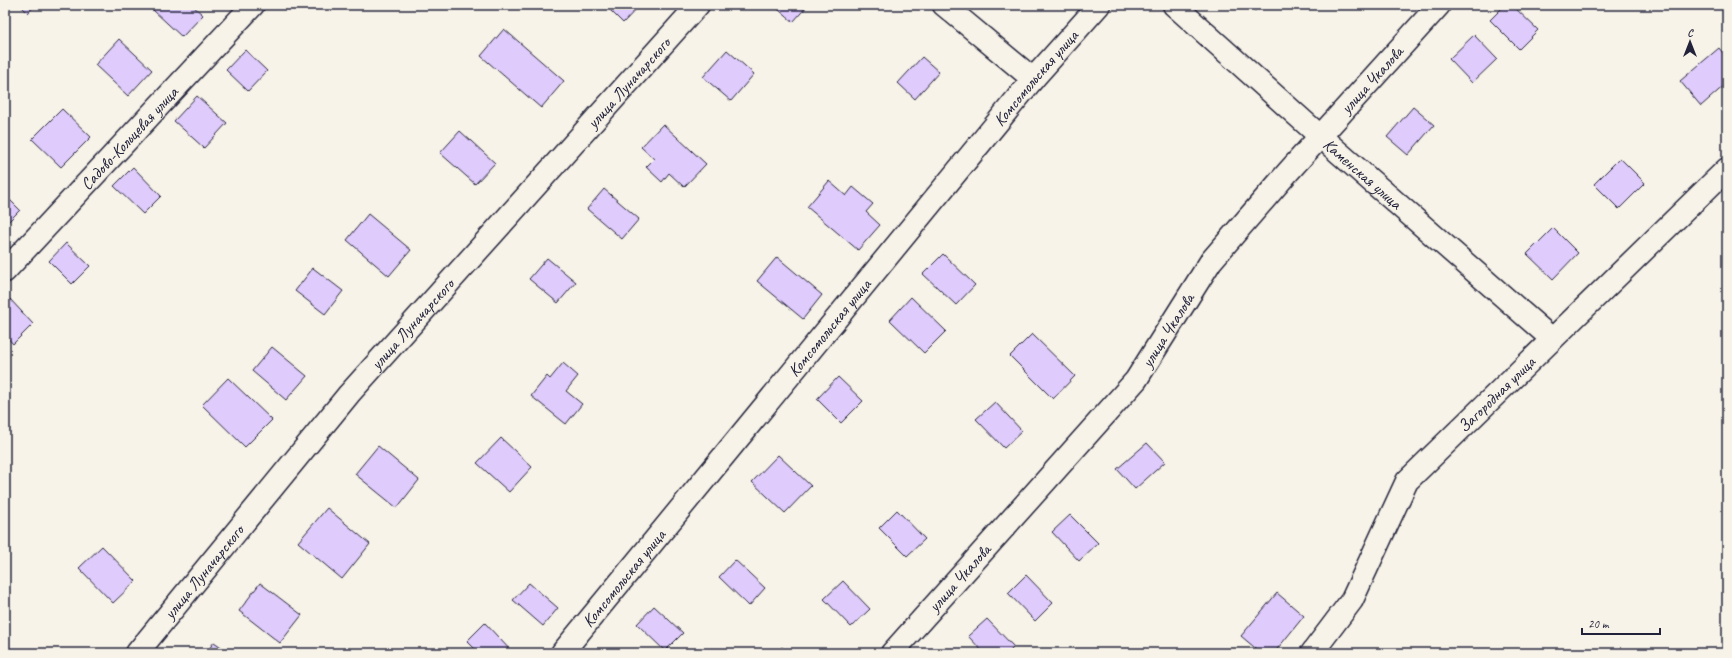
<svg xmlns="http://www.w3.org/2000/svg" width="1732" height="658" font-family="Caveat,sans-serif">
  <style>
    .building { fill: #dfcbfc; stroke: #22223b }
    .lines { fill: none; stroke-linecap: round; stroke-linejoin: round }
    .minor-casing { stroke: #22223b; stroke-width: 25 }
    .minor { stroke: #f7f3e8; stroke-width: 22 }
    .labels { text-anchor: middle; dominant-baseline: central; stroke-width: 4; stroke-linejoin: round; paint-order: stroke }
    .street-label { font-size: 17px; fill: #22223b; stroke: #f7f3e8 }
  </style>
  <rect width="100%" height="100%" fill="#f7f3e8"/>
  <filter id="ink" filterUnits="userSpaceOnUse"><feTurbulence type="fractalNoise" baseFrequency=".025" numOctaves="2"/><feDisplacementMap in="SourceGraphic" scale="8" xChannelSelector="R" yChannelSelector="G"/><feConvolveMatrix kernelMatrix="1 2 1 2 8 2 1 2 1" color-interpolation-filters="sRGB"/></filter>
  <g filter="url(#ink)">
    <!-- building -->
    <path class="building" d="M20,5H35L28,13Z
      M158,5H192L203,15L182,37L153,10Z
      M605,5H640L623,23Z
      M773,5H808L793,22Z
      M1249,5H1260L1255,11Z
      M1505,5H1512L1538,30L1519,49L1490,20Z
      M504,29L564,81L541,108L481,56Z
      M1474,35L1497,59L1472,83L1449,59Z
      M119,39L152,70L128,96L95,65Z
      M1719,48L1727,58V83L1701,106L1680,81Z
      M245,50L267,71L248,91L226,70Z
      M727,50L754,74L731,101L703,77Z
      M922,57L939,72L915,99L898,83Z
      M197,96L227,123L204,148L174,121Z
      M1413,107L1434,125L1408,155L1387,137Z
      M62,109L91,137L61,167L32,139Z
      M663,124L706,164L684,187L669,173L662,182L646,167L654,159L641,147Z
      M460,131L495,163L475,184L440,153Z
      M1620,158L1645,183L1619,209L1594,184Z
      M133,167L161,196L143,214L114,186Z
      M829,181L846,196L853,187L873,204L866,212L880,225L858,250L807,207Z
      M604,189L639,219L622,239L587,209Z
      M5,195L20,210L5,225Z
      M368,214L411,250L389,276L347,240Z
      M1553,228L1578,253L1553,279L1527,254Z
      M66,243L90,266L72,284L49,261Z
      M943,254L975,285L956,305L923,274Z
      M777,257L822,295L803,319L757,281Z
      M547,258L576,282L558,303L529,279Z
      M313,268L343,291L325,314L295,291Z
      M911,297L946,331L924,353L890,320Z
      M10,299L33,324L13,344L5,335V304Z
      M1032,334L1075,376L1053,399L1010,356Z
      M272,347L307,376L286,400L252,371Z
      M563,363L578,376L566,391L582,404L566,424L531,396L547,376L550,379Z
      M838,377L863,401L841,423L817,399Z
      M228,378L272,420L245,447L202,405Z
      M995,402L1022,431L1004,448L976,419Z
      M501,438L532,467L509,492L477,463Z
      M1147,443L1165,462L1135,489L1117,469Z
      M378,446L419,480L397,508L355,474Z
      M778,455L811,486L785,513L752,482Z
      M327,508L370,544L342,579L298,542Z
      M897,510L925,539L907,556L879,528Z
      M1070,515L1098,543L1079,561L1052,532Z
      M102,546L136,581L113,603L79,568Z
      M735,560L765,588L749,606L719,577Z
      M1026,575L1053,603L1035,621L1008,593Z
      M843,581L870,609L851,627L824,599Z
      M260,583L302,615L280,643L239,611Z
      M529,583L558,608L543,626L513,600Z
      M1277,593L1304,616L1274,653H1261L1241,636Z
      M654,606L683,633L665,651L637,624Z
      M987,619L1014,647L1008,653H984L968,636Z
      M485,623L512,652L511,653H479L467,641Z
      M214,642L230,653H206Z
      M782,647L788,653H776Z"/>
    <g class="lines">
      <!-- minor casing -->
      <g class="minor-casing">
        <g id="minor">
          <path d="M944,5L1033,79"/>
          <path id="s1" d="M1174,5L1321,137L1552,339"/>
          <path id="s2" d="M5,271L253,5"/>
          <path id="s3" d="M137,653L349,394L698,5"/>
          <path id="s4" d="M562,653L1033,79L1099,5"/>
          <path id="s5" d="M892,653L1136,380L1211,261L1288,172L1439,5"/>
          <path id="s6" d="M1312,653L1352,600L1407,481L1727,169"/>
        </g>
      </g>
      <!-- minor -->
      <use href="#minor" class="minor"/>
    </g>
  </g>
  <g class="labels">
    <!-- street labels -->
    <g class="street-label">
      <text stroke="none"><textPath href="#s4" startOffset="745">Комсомольская улица</textPath></text>
      <text stroke="none"><textPath href="#s5" startOffset="749">улица Чкалова</textPath></text>
      <text stroke="none"><textPath href="#s3" startOffset="753">улица Луначарского</textPath></text>
      <text stroke="none"><textPath href="#s2" startOffset="182">Садово-Кольцевая улица</textPath></text>
      <text stroke="none"><textPath href="#s1" startOffset="253">Каменская улица</textPath></text>
      <text stroke="none"><textPath href="#s3" startOffset="429">улица Луначарского</textPath></text>
      <text stroke="none"><textPath href="#s4" startOffset="421">Комсомольская улица</textPath></text>
      <text stroke="none"><textPath href="#s5" startOffset="425">улица Чкалова</textPath></text>
      <text stroke="none"><textPath href="#s6" startOffset="322">Загородная улица</textPath></text>
      <text stroke="none"><textPath href="#s3" startOffset="105">улица Луначарского</textPath></text>
      <text stroke="none"><textPath href="#s4" startOffset="97">Комсомольская улица</textPath></text>
      <text stroke="none"><textPath href="#s5" startOffset="101">улица Чкалова</textPath></text>
    </g>
  </g>
  <!-- margin -->
  <rect width="1732" height="658" fill="none" stroke="#f7f3e8" stroke-width="20"/>
  <rect x="10" y="10" width="1712" height="638" fill="none" stroke="#22223b" stroke-width="1.5" filter="url(#ink)"/>
  <!-- north arrow -->
  <g transform="translate(1690 42)" stroke="#f7f3e8" stroke-width="3" paint-order="stroke">
  <path d="M0-3L7 15L0 10L-7 15Z" fill="#22223b"/>
  <text y="-6" font-size="11" font-weight="bold" text-anchor="middle" fill="#22223b">С</text>
  </g>
  <!-- scale -->
  <path d="M1582 628v6h78v-6" fill="none" stroke="#22223b" stroke-width="2"/>
  <text x="1588" y="628" font-size="12" fill="#22223b" stroke="#f7f3e8" stroke-width="3" paint-order="stroke">20 m</text>
</svg>
